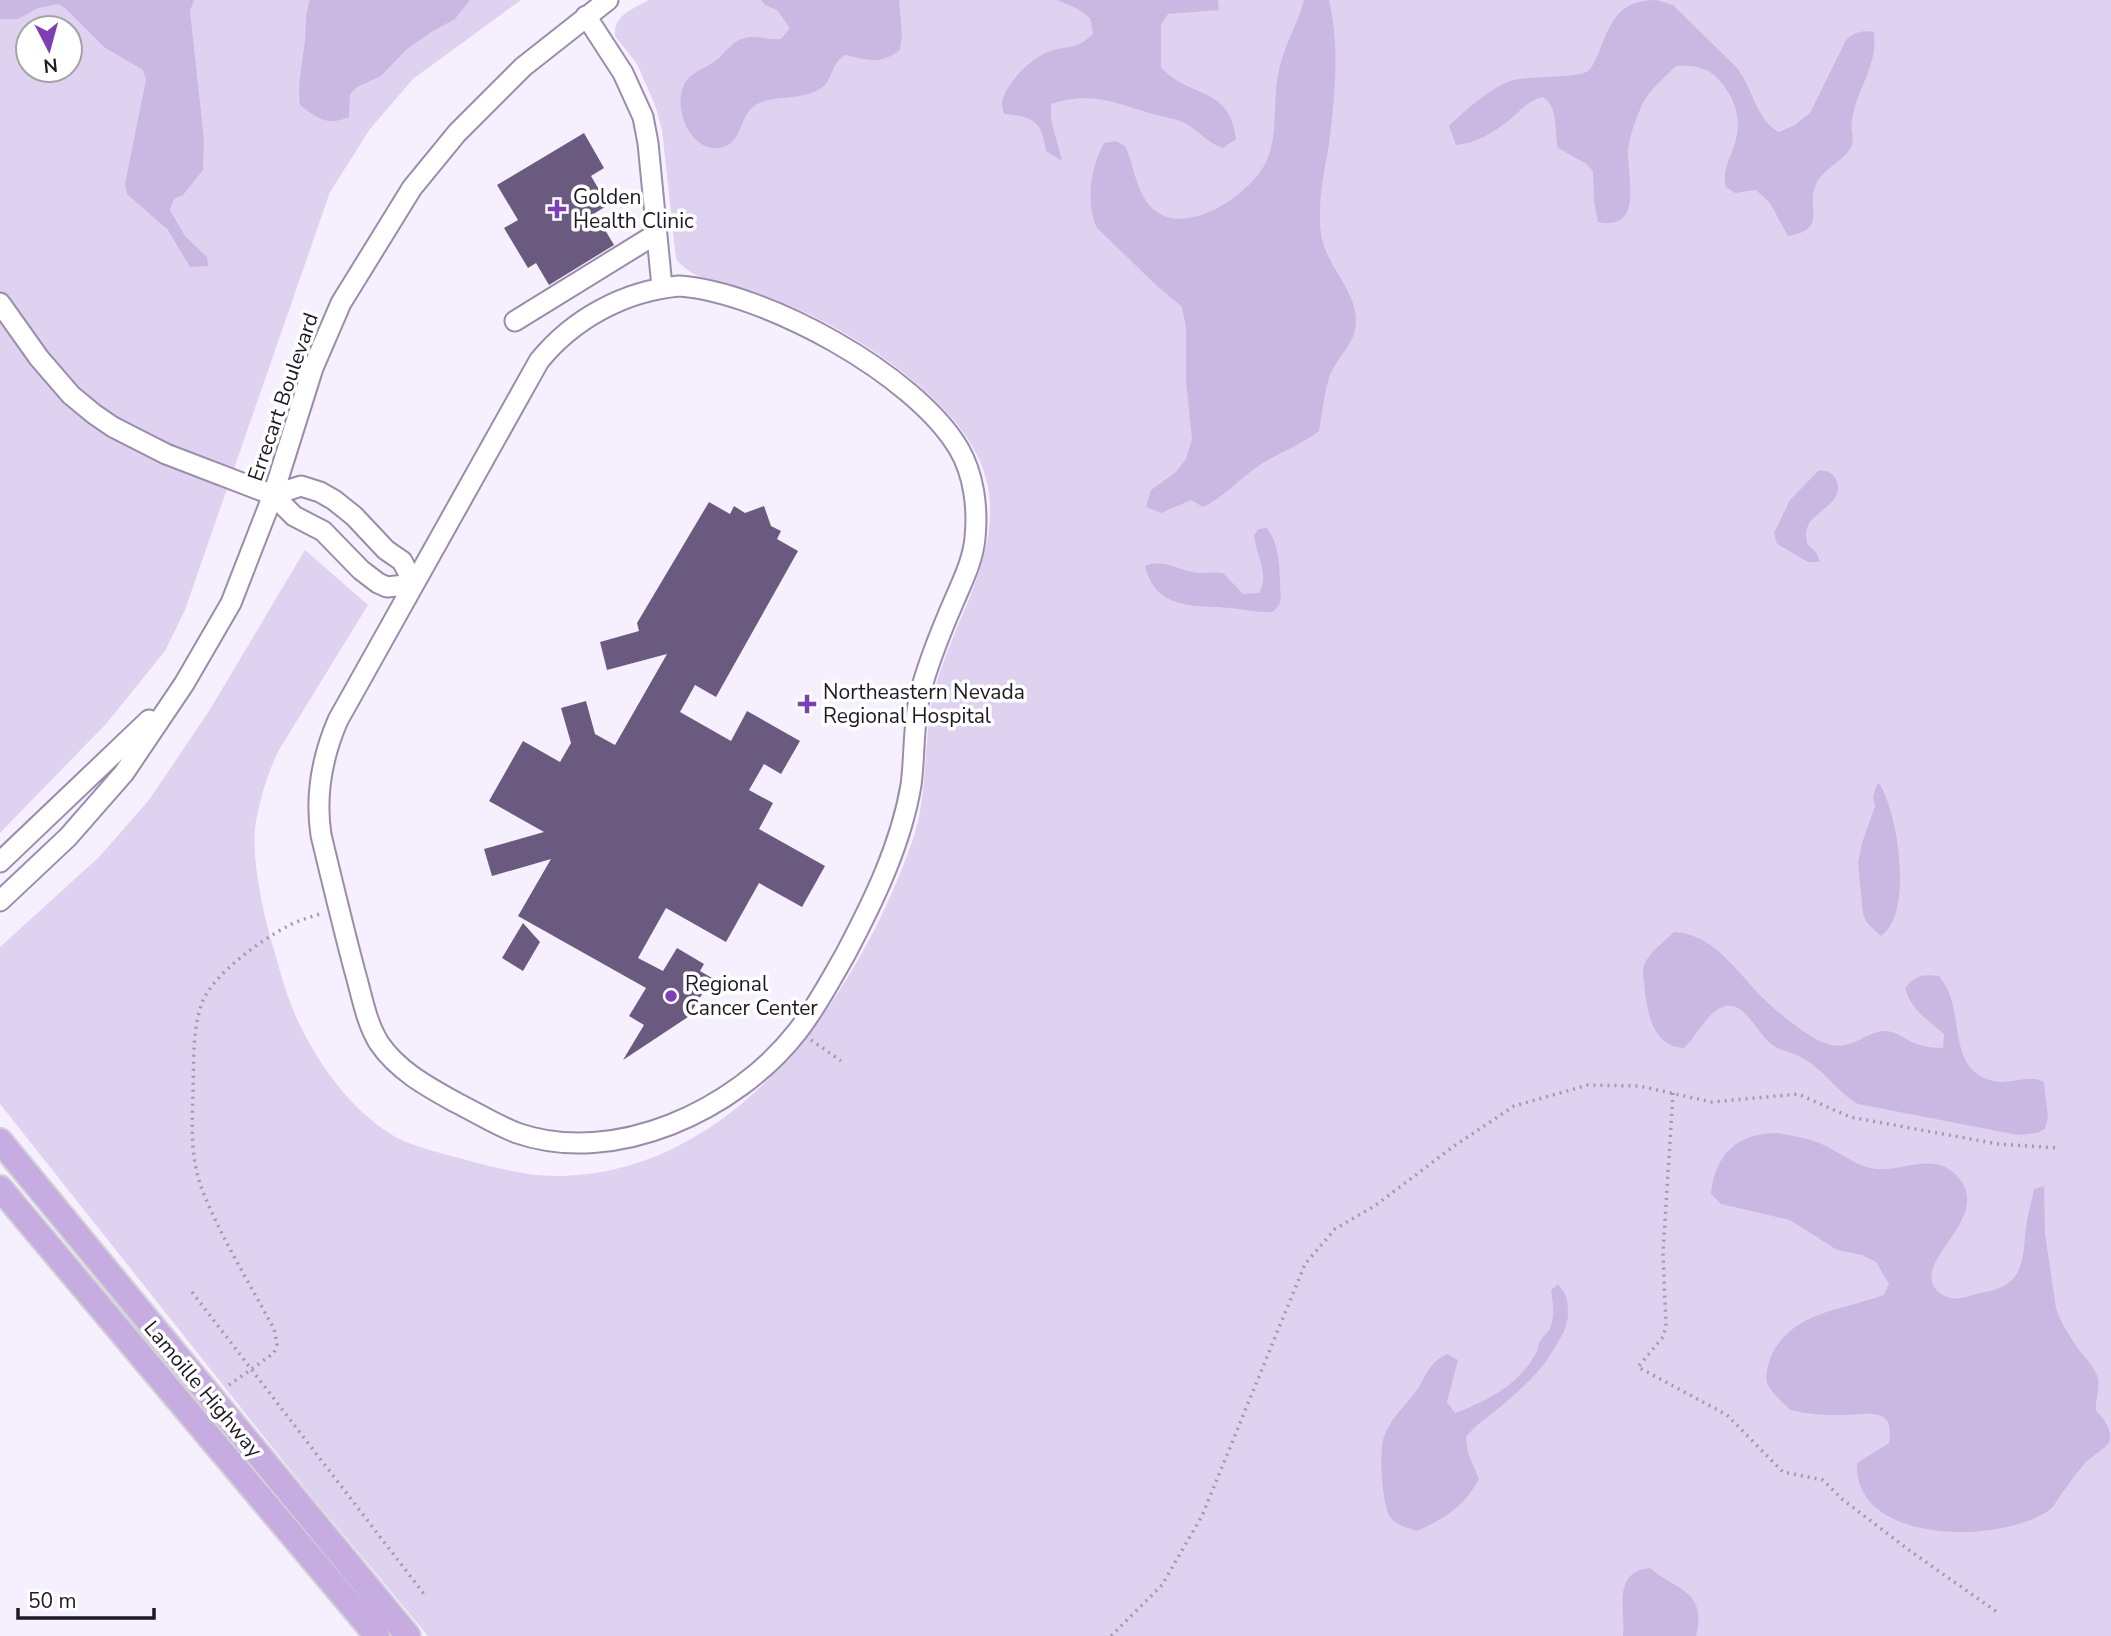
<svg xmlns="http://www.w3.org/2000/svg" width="2111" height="1636" font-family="'Nunito Sans',sans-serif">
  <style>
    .green { fill: #dfd2f0; fill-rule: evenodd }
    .forest { fill: #cbb8e2 }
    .building { fill: #6b5a7f }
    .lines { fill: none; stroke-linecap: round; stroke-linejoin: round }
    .minor-casing { stroke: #9a8cab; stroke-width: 23 }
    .major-casing { stroke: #d2d1d3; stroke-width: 28 }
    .path { stroke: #a19ba8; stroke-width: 3.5; stroke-dasharray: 2 5; stroke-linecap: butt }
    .minor { stroke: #fff; stroke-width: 19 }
    .major { stroke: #c7ace2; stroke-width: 24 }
    .poi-dot { fill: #7d3fb4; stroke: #fff; stroke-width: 2.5 }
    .labels { text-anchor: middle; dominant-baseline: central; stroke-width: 7; stroke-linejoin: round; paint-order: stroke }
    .poi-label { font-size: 21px; fill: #1e1924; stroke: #fff; text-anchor: start }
    .street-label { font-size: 21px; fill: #1e1924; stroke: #fff }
  </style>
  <rect width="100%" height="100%" fill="#f6f0fe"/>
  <!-- green -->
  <path class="green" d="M0,0H521L413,79L370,129L330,192L185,610L165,651L106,724L0,833ZM28,28H70V70H28Z
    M649,0H2111V1636H428L307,1491L0,1104V947L99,857L149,800L209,711L305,550L368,605L279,750C268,772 260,798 256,822C250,857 264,918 275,953C280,971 285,990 292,1007C312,1057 355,1120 406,1142C426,1150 449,1155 470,1161C500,1169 531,1177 563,1176C739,1171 859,992 912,842C928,797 923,748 932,702C948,620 1018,542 978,457C950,397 864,340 806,313C792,306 776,302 761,296C735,286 694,283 676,259L662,130L655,105L637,64L615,36C613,15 633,9 649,0Z"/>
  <!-- forest -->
  <path class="forest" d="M0,0H194L190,11L204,140L203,170L183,195L174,199L170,210L185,236L207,257L208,266L190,267L168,230L127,194L125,184L146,80L143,70L104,47L65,8L58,4L38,8L18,19H0Z
    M310,0H470L455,19L431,32L407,49L381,76L357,87L350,94L349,117C329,126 317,119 300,105C297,82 303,62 305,39C306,25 305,13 310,0Z
    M761,0H899L902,34L900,50C881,65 867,60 845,55C828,66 835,79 821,88C802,102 774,93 754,106C740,116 742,142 723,147C693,156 673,111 683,87C689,71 707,69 719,58C727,50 733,41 744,38C755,35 769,40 781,39L790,28L777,10L765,5Z
    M1057,0H1218L1219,10L1168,14L1161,25V67C1189,99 1230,85 1236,139L1223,148C1208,143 1201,133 1188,125C1176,118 1159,116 1146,112C1110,101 1089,92 1051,104V119L1062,161L1046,151C1041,120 1034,117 1004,114C1003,109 1001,103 1003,98C1010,80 1030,59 1048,52C1068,44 1074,52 1093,34L1090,18L1078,9Z
    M1304,0H1329C1340,46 1335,97 1329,144C1324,174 1317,203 1321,234C1326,267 1357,290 1356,322C1356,344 1336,357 1329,378C1324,395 1322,414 1319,431C1300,446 1277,453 1257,467C1238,480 1224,497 1203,507L1191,500L1161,513L1146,507L1151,490L1176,472L1186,459L1192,439L1186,381V327L1182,307L1156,285L1097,228C1085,203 1091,166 1104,143L1116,141L1125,146C1135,167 1136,197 1157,212C1191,236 1254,191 1267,160C1279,131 1272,99 1279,70C1284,45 1298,24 1304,0Z
    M1656,0L1673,5L1737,68C1753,88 1756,120 1779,132L1795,125L1810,113L1846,40C1855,32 1862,30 1874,32C1878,67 1857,87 1852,120C1850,129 1855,139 1851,147C1844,161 1825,168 1817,182C1804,206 1830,229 1788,236L1770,203L1756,190L1735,193L1726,187C1722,171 1729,161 1734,146C1742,123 1737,103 1723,85C1711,68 1697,65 1676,66C1662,80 1646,92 1639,112C1634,125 1628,140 1628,154C1628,180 1643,231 1598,222L1594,202L1593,171L1585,163L1558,148C1554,130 1559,108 1543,97C1528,100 1519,112 1507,122C1491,134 1476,143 1456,145L1449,126C1463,112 1495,84 1514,80C1530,76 1579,78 1588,71C1593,67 1596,58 1599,52C1611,21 1619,0 1656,0Z
    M1819,470C1828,471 1834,473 1837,482C1843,501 1820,509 1810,522C1805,530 1806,535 1807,544L1816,552L1820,562H1808L1777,544L1774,533L1790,500Z
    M1266,528C1282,544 1279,577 1281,598L1279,605L1273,612C1259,613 1244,609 1230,608C1195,605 1156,611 1145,566C1164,557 1181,572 1200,573C1208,573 1216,572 1223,573L1243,594L1259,593C1270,573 1256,556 1254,535L1259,529Z
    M1879,783C1898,812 1914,913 1881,936L1867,923L1863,914L1858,863L1862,843L1875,806L1873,797L1876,786Z
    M1674,932C1716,934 1739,976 1766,1001C1778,1013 1806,1035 1822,1042C1850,1054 1860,1034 1883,1031C1896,1030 1905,1040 1917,1044C1926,1047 1934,1048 1943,1048L1944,1034C1928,1020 1911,1010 1905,988C1915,975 1923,974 1939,976C1966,1008 1947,1058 1982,1077C2006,1090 2025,1072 2044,1082L2048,1118L2045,1129L2037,1133L2018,1135L1858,1104C1838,1093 1825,1071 1804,1059C1794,1052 1779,1051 1770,1043C1757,1033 1746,1003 1726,1006C1709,1009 1696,1037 1684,1048C1655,1047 1648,1017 1645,992C1645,985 1642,976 1643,970C1645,955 1664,942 1674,932Z
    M1778,1133C1790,1136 1803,1137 1814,1141C1836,1148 1854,1167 1877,1169C1903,1171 1932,1153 1954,1173C2002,1217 1901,1264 1941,1294C1953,1302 1963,1298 1976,1294C1986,1292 1998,1290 2007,1284C2027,1271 2023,1241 2027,1220C2029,1210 2032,1200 2034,1189L2044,1186L2045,1234L2056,1308C2060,1321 2069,1335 2077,1347C2084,1357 2095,1366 2098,1379C2100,1391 2095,1399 2096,1411C2104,1418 2111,1428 2110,1440C2106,1450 2092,1455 2085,1463C2073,1477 2062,1493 2052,1508C2006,1545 1853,1546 1857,1463L1889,1443C1896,1403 1864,1416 1840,1415C1823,1415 1806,1414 1790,1410C1784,1403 1772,1394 1768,1385C1764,1378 1768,1366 1770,1359C1788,1312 1843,1310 1884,1295L1889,1284L1876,1262L1862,1255L1837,1250L1790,1220L1721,1204L1711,1194C1715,1153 1738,1133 1778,1133Z
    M1558,1284C1567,1294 1568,1301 1568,1314C1568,1327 1561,1337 1554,1349C1540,1373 1520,1390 1499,1408C1487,1418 1476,1424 1466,1437L1468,1453L1479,1479C1465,1506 1444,1519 1417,1531C1408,1528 1394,1525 1389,1515C1382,1501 1378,1449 1385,1434C1392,1417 1406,1405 1417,1390C1427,1375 1429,1362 1447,1354L1458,1360L1447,1402L1455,1413C1487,1401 1521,1384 1537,1351C1538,1348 1538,1344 1540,1341C1543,1336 1548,1333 1550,1328C1555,1316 1553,1302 1551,1290Z
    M1650,1568C1675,1590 1708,1590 1696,1636H1623C1626,1610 1611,1572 1650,1568Z"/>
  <!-- building -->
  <path class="building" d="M584,133L604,168L591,176L608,205L595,213L614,245L549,285L536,263L528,268L504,228L518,220L497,185Z
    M709,502L730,514L734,506L745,513L764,506L771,526L781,531L777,539L798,551L716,697L695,685L680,712L731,741L747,711L800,741L781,774L764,764L749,790L773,803L759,829L825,866L802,907L759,883L726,942L666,908L638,958L663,971L677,948L704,964L700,971L712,978L688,1017L623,1060L644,1025L629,1016L646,988L518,916L551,859L492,876L484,849L544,832L489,801L523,741L560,762L571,743L561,708L586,701L595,734L615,745L667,654L607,670L600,642L639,631L637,623Z
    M523,923L540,942L523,971L502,958Z"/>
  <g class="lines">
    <!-- minor casing -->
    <g class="minor-casing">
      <path id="minor" d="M586,16L623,73L643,117L648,143L662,287
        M679,286C764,292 915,374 959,449C974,475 978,508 975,538C973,560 963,580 954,601C941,631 928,662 920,694C913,724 915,755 911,785C901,845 873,902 845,955C830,981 816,1008 797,1032C736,1110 615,1167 517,1133C496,1125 477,1113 457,1103C428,1087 398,1071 379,1043C366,1022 362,996 355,972C343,927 332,881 321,835C315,795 322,757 338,720L539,361C573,319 624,291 679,286Z
        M0,303L39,358L71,395L94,414L113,427L166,454L273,495L294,516L323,531L361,570L378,583L387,587L414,584L402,561L386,550L354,516L334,500L320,492L301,486L273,495
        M515,321L656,234
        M0,862L149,720
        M0,901L68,837L124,773L184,684L231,603L273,495L313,368L341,303L412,188L457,133L523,67L608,0"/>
    </g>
    <!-- major casing -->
    <g class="major-casing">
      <path id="major" d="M0,1141L408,1636
        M0,1188L377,1636"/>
    </g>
    <!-- path -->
    <path class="path" d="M811,1040L841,1061
      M1673,1093L1663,1253L1666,1326L1663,1337L1638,1367L1727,1415L1783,1472L1823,1480L1842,1499L1913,1553L1997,1612
      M192,1292L424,1594
      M229,1385L274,1353L277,1344L274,1329C250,1284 222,1239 203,1192C190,1159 192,1127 193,1093C194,1064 192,1030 202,1003C213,974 261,940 288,926C299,920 311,917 323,913
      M1111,1636L1162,1585L1202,1516L1305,1264L1335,1229L1376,1205L1454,1146L1514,1106L1588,1085L1639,1086L1712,1102L1798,1094L1850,1117L1998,1144L2058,1148"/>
    <!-- minor -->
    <use href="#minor" class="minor"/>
    <!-- major -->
    <use href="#major" class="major"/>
  </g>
  <!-- markers -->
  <g class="poi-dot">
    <path d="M553.5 198.5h7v7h7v7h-7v7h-7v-7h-7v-7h7z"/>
    <path d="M803.5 693.5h7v7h7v7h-7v7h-7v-7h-7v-7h7z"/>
    <circle cx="671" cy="996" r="7"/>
  </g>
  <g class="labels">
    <!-- poi labels -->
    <g class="poi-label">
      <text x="573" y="197">Golden<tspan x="573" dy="24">Health Clinic</tspan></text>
      <text x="823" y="692">Northeastern Nevada<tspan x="823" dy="24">Regional Hospital</tspan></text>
      <text x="685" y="984">Regional<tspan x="685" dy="24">Cancer Center</tspan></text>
    </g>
    <!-- street labels -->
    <g class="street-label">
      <text transform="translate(283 397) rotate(-71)">Errecart Boulevard</text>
      <text transform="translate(203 1389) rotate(50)">Lamoille Highway</text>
    </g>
  </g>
  <!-- north arrow -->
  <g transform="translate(49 49) rotate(174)"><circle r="33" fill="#ffffff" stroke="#a5a3a7" stroke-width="2"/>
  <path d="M0-5L12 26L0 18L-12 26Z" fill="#7d3fb4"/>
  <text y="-10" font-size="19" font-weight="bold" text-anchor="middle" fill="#1e1924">N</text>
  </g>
  <!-- scale -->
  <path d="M18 1608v10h136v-10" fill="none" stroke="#1e1924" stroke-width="3.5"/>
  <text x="28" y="1608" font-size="21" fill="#1e1924" stroke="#ffffff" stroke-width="5" paint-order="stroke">50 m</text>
</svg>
